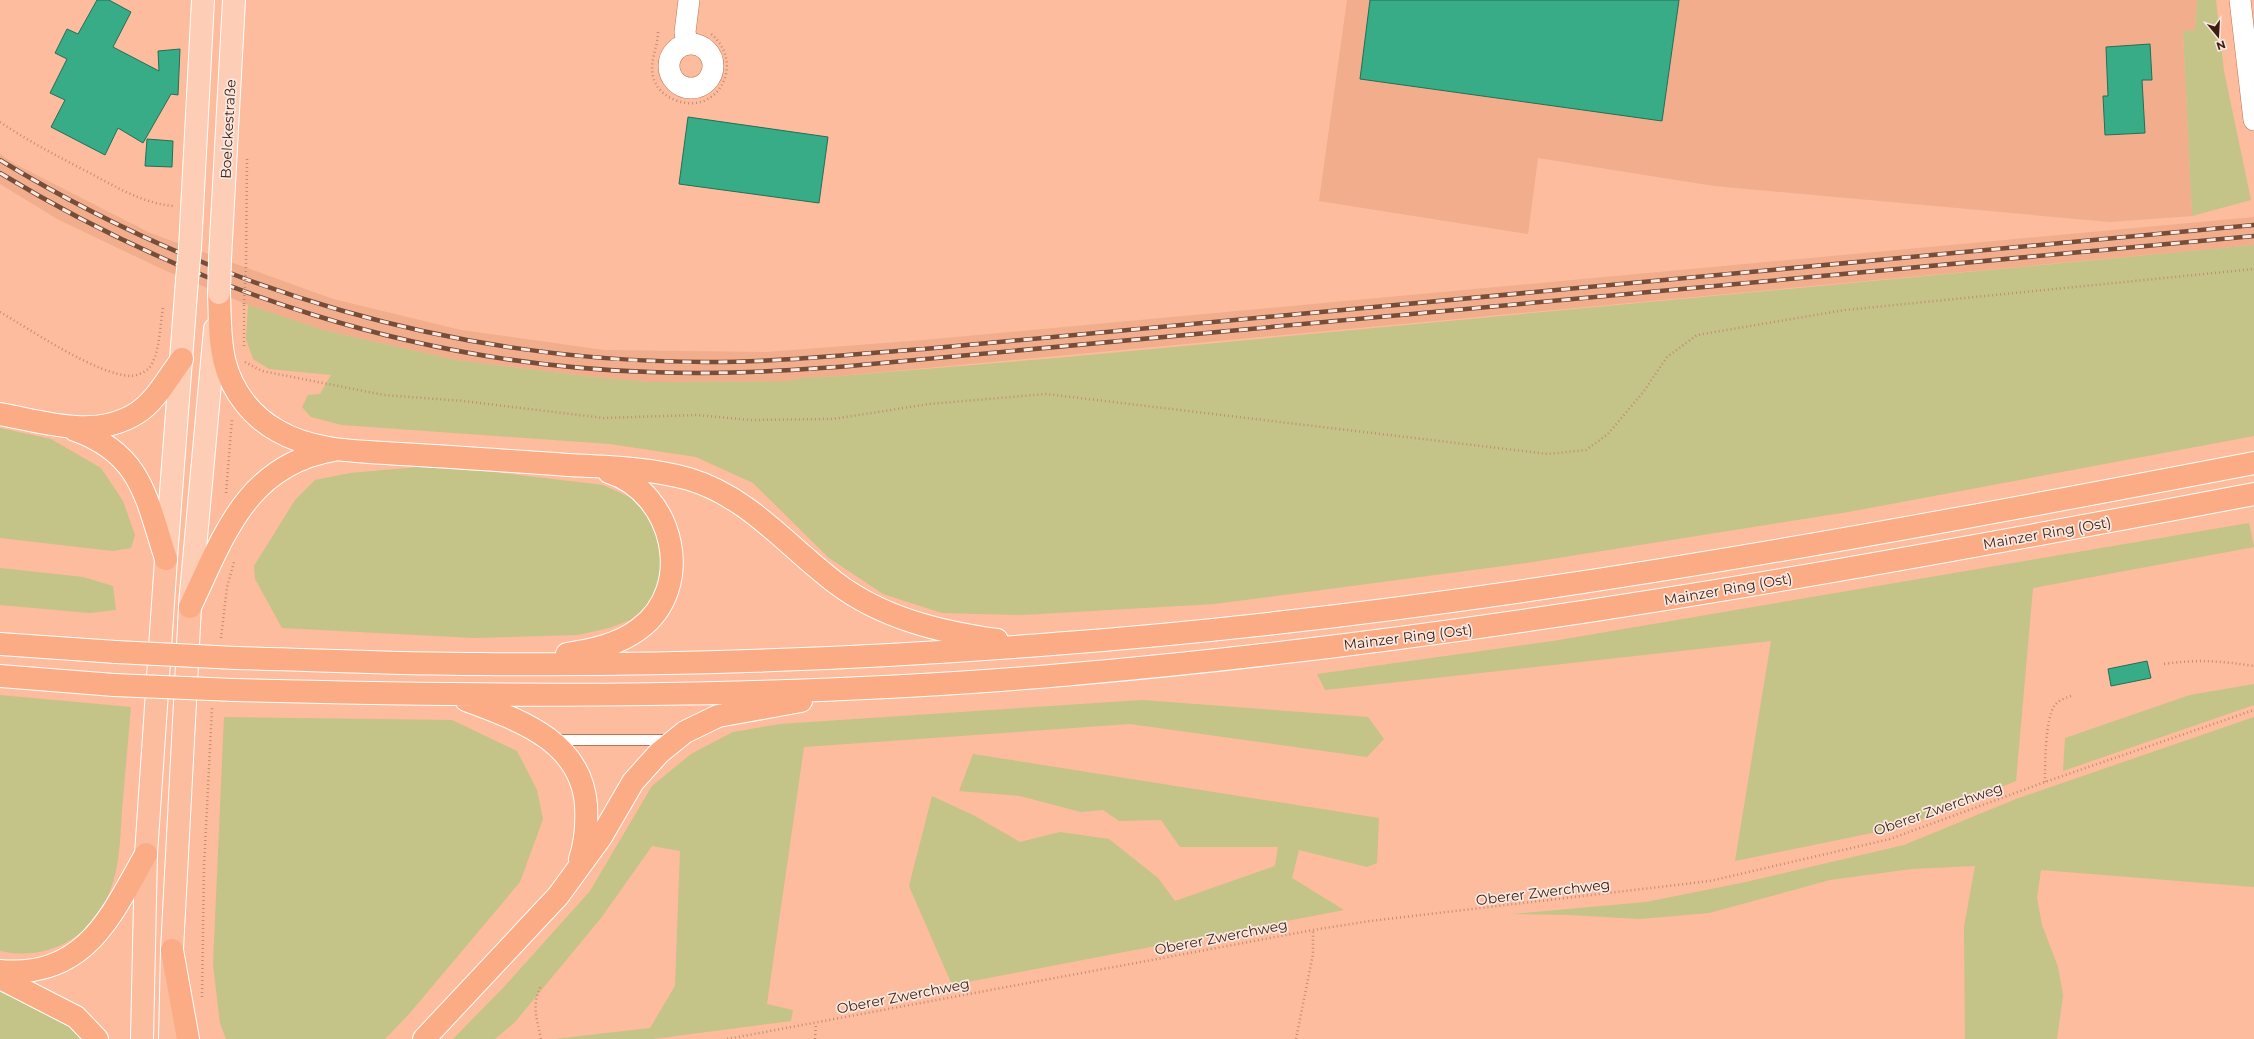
<svg xmlns="http://www.w3.org/2000/svg" width="2254" height="1039" font-family="Montserrat,sans-serif">
  <style>
    .built { fill: #f1ad8c }
    .green { fill: #c4c388 }
    .building { fill: #38ac86; stroke: #236f56 }
    .lines { fill: none; stroke-linecap: round; stroke-linejoin: round }
    .service-casing { stroke: #bc724d; stroke-width: 12 }
    .minor-casing { stroke: #bc724d; stroke-width: 22 }
    .primary-casing { stroke: #fff; stroke-width: 24 }
    .trunk-casing { stroke: #fff; stroke-width: 24 }
    .motorway-casing { stroke: #fff; stroke-width: 24 }
    .path { stroke: #c28c72; stroke-width: 2.5; stroke-dasharray: 1 3; stroke-linecap: butt }
    .service { stroke: #fff; stroke-width: 10 }
    .minor { stroke: #fff; stroke-width: 21 }
    .primary { stroke: #fdcdb6; stroke-width: 22 }
    .trunk { stroke: #fcbc9e; stroke-width: 22 }
    .motorway { stroke: #fbac85; stroke-width: 22 }
    .rail-casing { stroke: #754d39; stroke-width: 4.5 }
    .rail { stroke: #fae9e2; stroke-width: 3; stroke-dasharray: 9; stroke-linecap: butt }
    .primary-bridge-casing { stroke: #fff; stroke-width: 24; stroke-linecap: butt }
    .motorway-bridge-casing { stroke: #fff; stroke-width: 24; stroke-linecap: butt }
    .path-bridge { stroke: #c28c72; stroke-width: 2.5; stroke-dasharray: 1 3; stroke-linecap: butt }
    .primary-bridge { stroke: #fdcdb6; stroke-width: 22 }
    .motorway-bridge { stroke: #fbac85; stroke-width: 22 }
    .labels { text-anchor: middle; dominant-baseline: central; stroke-width: 3.5; stroke-linejoin: round; paint-order: stroke }
    .street-label { font-size: 14px; fill: #3c1e0e; stroke: #fae9e2 }
  </style>
  <rect width="100%" height="100%" fill="#fcbc9d"/>
  <!-- built -->
  <path class="built" d="M1347,0H2197L2195,30L2183,31L2192,216L2110,222L1714,186L1538,158L1528,234L1319,201Z
    M0,154L15,164L150,233L333,299L461,330L604,350L766,352L924,340L2254,217V245L840,376L801,378L787,381L649,382L585,376L456,360L327,331L248,305L164,270L59,220L0,184Z"/>
  <!-- green -->
  <path class="green" d="M2197,0H2216L2224,71L2251,200L2192,216L2183,31L2195,30Z
    M2254,245V436L1848,512L1526,563L1214,604L1022,615L942,613L883,594L829,558L753,483L696,457L610,444L342,425L311,417L302,407L308,395L320,394L331,375L269,369L253,359L246,339L248,305L327,331L456,360L585,376L649,382L787,381L801,378L840,376L1056,358Z
    M0,428L51,439L101,468L123,501L135,535L131,548L113,551L0,538Z
    M419,467L492,472L603,485L636,500L656,519L665,547L660,587L645,608L630,620L609,628L578,635L474,638L282,628L255,579L254,566L295,500L315,480L350,473Z
    M2249,523L2254,547L2033,588L2016,781L1906,826L1735,861L1771,641L1325,690L1317,674L1553,641Z
    M0,568L83,577L113,586L116,610L90,613L0,605Z
    M2254,684V705L2063,771L2065,738L2190,695Z
    M0,695L131,707C128,741 125,776 122,810C120,840 120,872 106,900C86,941 44,961 0,951Z
    M1142,700L1368,717L1384,739L1367,757L1130,724L804,747L767,1004L793,1010L791,1021L653,1039H555L650,1028L675,986L680,851L652,846L601,918L515,1022L495,1039H453L504,987L590,891L652,786L691,754L733,732L780,724Z
    M224,717L452,720L517,751L537,790L543,819L520,882L409,1014L385,1039H226L220,1023L213,965Z
    M2254,717V887L2041,870L2037,898L2042,925L2058,967L2063,995L2057,1039H1965L1964,927L1975,866L1911,869L1830,880L1709,913L1640,919L1570,915L1512,914L1646,902L1746,882L1904,845L2016,799Z
    M973,754L1379,818L1377,863L1367,867L1299,850L1292,878L1344,910L952,985L909,886L932,796L973,815L1020,842L1060,832L1109,839L1158,878L1175,901L1275,866L1278,847H1180L1161,820L1119,821L1103,810L1081,812L1020,796L959,791Z
    M0,989L51,1011L89,1039H0Z"/>
  <!-- building -->
  <path class="building" d="M97,0H109L131,12L113,47L159,71L158,51L180,49L178,95L171,94L143,143L118,128L105,155L51,127L65,100L50,93L67,59L55,53L67,29L78,34Z
    M1370,0H1679L1662,121L1360,79Z
    M2150,44L2152,80H2142L2145,133L2105,135L2103,96H2108L2106,47Z
    M688,117L828,137L819,203L679,184Z
    M147,139L173,141L172,167L145,166Z
    M2147,661L2151,678L2111,686L2108,669Z"/>
  <g class="lines">
    <!-- service casing -->
    <g class="service-casing">
      <path id="service" d="M554,740H670"/>
    </g>
    <!-- minor casing -->
    <g class="minor-casing">
      <path id="minor" d="M2240,0L2254,120
        M687,43L685,32L689,0
        M669 66a22 22 0 1 1 44 0a22 22 0 1 1-44 0Z"/>
    </g>
    <!-- primary casing -->
    <g class="primary-casing">
      <path id="primary" d="M190,248L203,0
        M220,259L234,0
        M166,558L187,280
        M190,604L215,329"/>
    </g>
    <!-- trunk casing -->
    <g class="trunk-casing">
      <path id="trunk" d="M142,1039L146,854L166,559
        M170,1039L172,950L190,607"/>
    </g>
    <!-- motorway casing -->
    <g class="motorway-casing">
      <path id="motorway" d="M219,293C220,315 219,341 225,363C232,391 252,417 278,431C314,452 360,451 400,454C456,457 512,461 568,465C608,467 650,468 689,479C749,497 787,546 836,583C882,618 940,632 997,640
        M0,414C44,422 95,440 137,413C156,401 168,377 182,359
        M75,430C142,454 146,498 166,559
        M190,607C224,536 246,465 334,450
        M0,644L116,652
        M567,654C592,650 618,645 639,629C696,587 674,493 609,472
        M236,658C318,660 399,664 481,664C672,666 863,659 1053,644C1457,614 1856,539 2254,463
        M0,676L114,685
        M234,690C510,697 787,699 1062,675C1463,641 1859,569 2254,494
        M466,700C518,720 581,740 586,805C587,824 586,842 580,859
        M172,950L188,1039
        M0,971C85,978 110,918 146,854
        M0,978L76,1017L97,1039
        M424,1039L558,896L601,837L633,782L659,753L685,732L718,716L801,701"/>
    </g>
    <!-- path -->
    <path class="path" d="M658,32C658,49 648,62 654,80C658,90 665,96 675,100C718,117 746,63 711,34
      M0,122C28,141 57,156 88,172C114,186 142,203 173,206
      M246,268L247,158
      M0,312C31,330 97,375 131,376C136,376 145,372 148,369C160,357 160,324 163,307
      M244,346V304
      M245,362L262,371L384,395L463,401L604,418L697,415L750,420L833,419L929,404L1046,394L1548,454L1586,450L1608,434L1644,391L1667,357L1697,335L1845,310L2254,269
      M226,493L232,419
      M221,638L227,587L234,562
      M2164,664C2197,659 2221,661 2254,666
      M2045,782C2045,764 2045,718 2055,705C2059,700 2065,698 2071,696
      M202,997L204,866L212,708
      M541,1039C537,1018 531,1005 541,986
      M727,1039L1313,930L1370,921L1710,881L1890,839L2045,782L2254,710
      M815,1039L816,1023
      M1296,1039L1313,954V930"/>
    <!-- service -->
    <use href="#service" class="service"/>
    <!-- minor -->
    <use href="#minor" class="minor"/>
    <!-- primary -->
    <use href="#primary" class="primary"/>
    <!-- trunk -->
    <use href="#trunk" class="trunk"/>
    <!-- motorway -->
    <use href="#motorway" class="motorway"/>
    <!-- rail casing -->
    <g class="rail-casing">
      <path id="rail" d="M0,160C215,291 459,363 711,362C782,362 853,354 924,349L2254,225
        M0,173C196,292 420,365 650,372C717,375 783,371 850,366L2254,236"/>
    </g>
    <!-- rail -->
    <use href="#rail" class="rail"/>
    <!-- primary-bridge casing -->
    <g class="primary-bridge-casing">
      <path id="primary-bridge" d="M187,280L190,248
        M219,293L220,259"/>
    </g>
    <!-- motorway-bridge casing -->
    <g class="motorway-bridge-casing">
      <path id="motorway-bridge" d="M116,652L236,658
        M114,685L234,690"/>
    </g>
    <!-- path-bridge -->
    <path class="path-bridge" d="M244,304L246,268"/>
    <!-- primary-bridge -->
    <use href="#primary-bridge" class="primary-bridge"/>
    <!-- motorway-bridge -->
    <use href="#motorway-bridge" class="motorway-bridge"/>
  </g>
  <g class="labels">
    <!-- street labels -->
    <g class="street-label">
      <text transform="translate(228 129) rotate(-87)">Boelckestraße</text>
      <text transform="translate(2047 533) rotate(-10)">Mainzer Ring (Ost)</text>
      <text transform="translate(1728 589) rotate(-10)">Mainzer Ring (Ost)</text>
      <text transform="translate(1408 637) rotate(-7)">Mainzer Ring (Ost)</text>
      <text transform="translate(1938 809) rotate(-19)">Oberer Zwerchweg</text>
      <text transform="translate(1543 892) rotate(-7)">Oberer Zwerchweg</text>
      <text transform="translate(1221 937) rotate(-11)">Oberer Zwerchweg</text>
      <text transform="translate(903 996) rotate(-11)">Oberer Zwerchweg</text>
    </g>
  </g>
  <!-- north arrow -->
  <g transform="translate(2218 36) rotate(162)" stroke="#fae9e2" stroke-width="3" paint-order="stroke">
  <path d="M0-3L7 15L0 10L-7 15Z" fill="#3c1e0e"/>
  <text y="-6" font-size="11" font-weight="bold" text-anchor="middle" fill="#3c1e0e">N</text>
  </g>
</svg>
